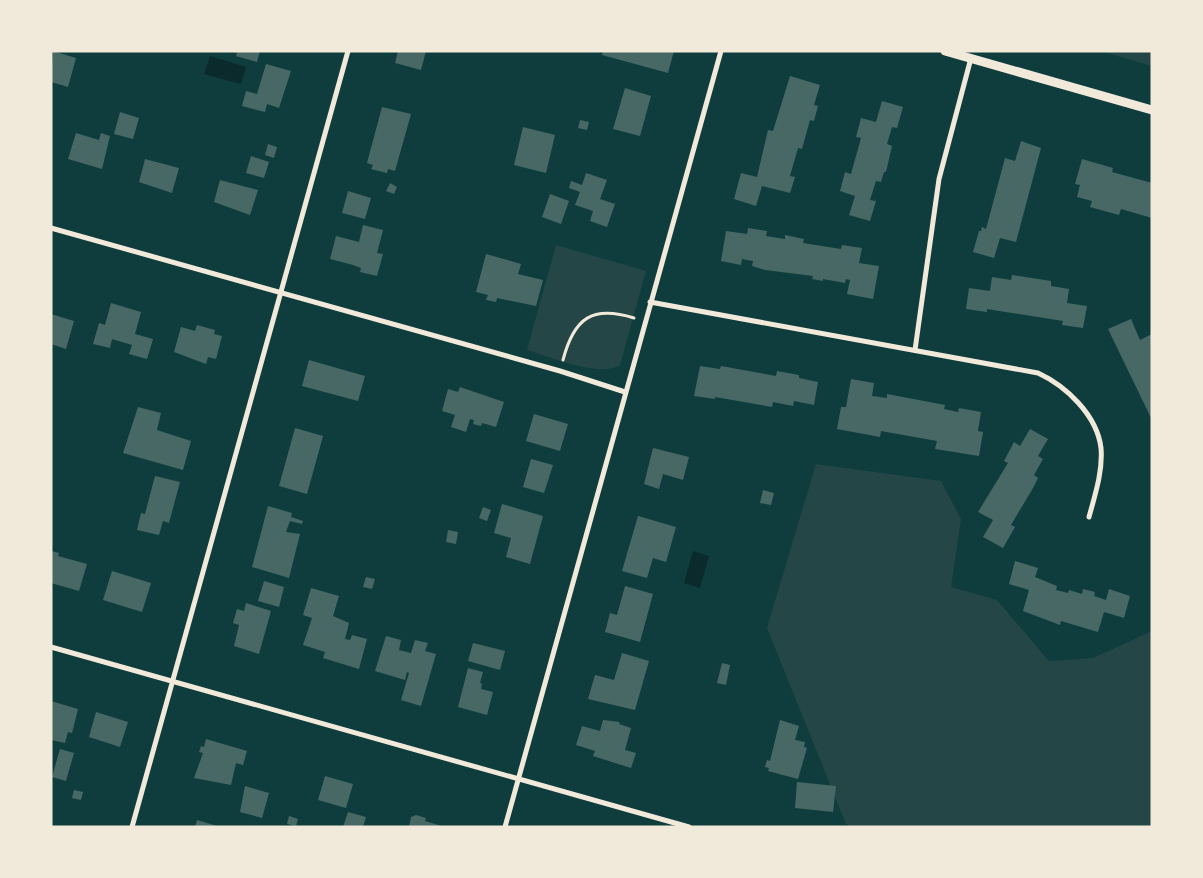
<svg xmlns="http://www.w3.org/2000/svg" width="1203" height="878" font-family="Manrope,sans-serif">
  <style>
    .green { fill: #244646 }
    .water { fill: #0a2a2b }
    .building { fill: #486865 }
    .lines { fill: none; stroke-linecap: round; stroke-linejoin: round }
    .path { stroke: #f1e9da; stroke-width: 3 }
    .minor { stroke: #f1e9da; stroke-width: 5 }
    .tertiary { stroke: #f1e9da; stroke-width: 9 }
  </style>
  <rect width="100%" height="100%" fill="#0f3d3e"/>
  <!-- green -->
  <path class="green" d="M1100,51H1152V66Z
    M556,245L646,271L620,365C599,378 550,357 527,350Z
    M816,464L941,481L961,519L951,587L997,600L1049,661L1093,658L1152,631V827H851L846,824L767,628Z"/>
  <!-- water -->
  <path class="water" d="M210,56L246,67L241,84L204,74Z
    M693,551L709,556L700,588L684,583Z"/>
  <!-- building -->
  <path class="building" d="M53,51L76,58L68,87L51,82Z
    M260,51L257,62L236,56L237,53L234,52Z
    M398,51H426L421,70L395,63Z
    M603,51H674L668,73L602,55Z
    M266,64L291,71L279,108L267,104L265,112L242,106L246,91L257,94Z
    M790,76L820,85L814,105L818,106L814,121L810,120L802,149L798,148L790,176L795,177L790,193L762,186L756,206L734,199L741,173L757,177L768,130L773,131Z
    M625,88L651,96L640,136L613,129Z
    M882,101L903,107L897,128L892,127L887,144L892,146L886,172H884L881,182L876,181L870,200L876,201L870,221L849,215L855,196L840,191L845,172L851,174L861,138L856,137L861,118L876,122Z
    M382,107L411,114L395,171L388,169L387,173L371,169L373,165L367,163Z
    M120,112L139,118L133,139L114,134Z
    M580,120L589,122L587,130L578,128Z
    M523,127L555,135L546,173L514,165Z
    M76,133L99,140L101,133L110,136L102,169L68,159Z
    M1021,141L1041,148L1016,242L1000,238L994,258L973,252L979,231H981L982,227L986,229L1005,158L1015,161Z
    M268,144L277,147L274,158L265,155Z
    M251,156L269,162L264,178L246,173Z
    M145,159L179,168L172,193L139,182Z
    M1082,159L1113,168L1112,172L1152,183V218L1121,209L1119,215L1090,207L1092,201L1077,197L1080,185L1075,184Z
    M586,173L607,180L600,199L615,204L607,227L590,221L593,211L575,205L580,192L569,188L571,181L582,185Z
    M220,180L258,190L250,215L214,202Z
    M390,183L397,187L394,194L386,191Z
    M348,191L371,198L365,219L342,213Z
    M550,194L569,201L561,224L542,217Z
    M363,225L383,230L377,253L383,254L377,276L360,272L361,268L353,265L330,259L336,236L359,242Z
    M748,228L767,231L766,236L785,239V235L804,239L803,243L841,249L842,245L862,248L859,263L879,266L873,299L847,294L850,280L846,279L845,283L823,279V281L812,279L813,276L765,270L752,266L753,261L742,259L741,265L721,261L726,231L747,234Z
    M486,254L521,264L518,274L543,280L536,306L497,298L496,302L486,300L488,295L476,292Z
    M1012,275L1051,281V286L1069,289L1067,303L1087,306L1083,328L1062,325L1063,321L987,309V312L966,309L969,288L990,291L992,277L1011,280Z
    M111,303L141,312L135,334L153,339L147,359L129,354L132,345L112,339L110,348L93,344L99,323L105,325Z
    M51,314L74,321L66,349L51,344Z
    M1131,319L1140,340L1152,334V420L1108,329Z
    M197,325L215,330L214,334L222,336L216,359L208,357L206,364L174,352L181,327L195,331Z
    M309,360L365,376L358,401L302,386Z
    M700,366L720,369L721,366L776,376L777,371L799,375V378L818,382L814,405L794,401L793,406L773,402L772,407L715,397V399L694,396Z
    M851,379L874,383L872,396L887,398V394L945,405L944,409L958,412L959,408L981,412L978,431L983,432L979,456L935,449L937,441L881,431L880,437L837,429L841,407H846Z
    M460,387L504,402L496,427L482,423L481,426L473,424L474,420L470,419L466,432L451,427L455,415L442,411L448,389L458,392Z
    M138,407L161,413L157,430L191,441L183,470L123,453Z
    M534,414L568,424L560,451L526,441Z
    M295,428L323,436L307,494L279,486Z
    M1030,429L1048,439L1038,456L1043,459L1034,475L1038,478L1033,488L1011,525L1015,527L1003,548L983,537L993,520L978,512L1008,463L1004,461L1014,442L1020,446Z
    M653,448L689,457L683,480L663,474L659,489L644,484Z
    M531,459L553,465L544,493L523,487Z
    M155,476L180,482L169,523L163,521L159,535L137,530L141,513L145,514Z
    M763,490L774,493L771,505L760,503Z
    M502,504L543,516L530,564L506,557L511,538L494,533Z
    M268,506L292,513L291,517L303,521L302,524L290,521L286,532L300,534L289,578L252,567Z
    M483,507L491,510L487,521L479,518Z
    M638,516L676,527L666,562L653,558L647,578L622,571Z
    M448,530L458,532L456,544L446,542Z
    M51,551L59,553L58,556L87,564L79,591L51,583Z
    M1015,561L1038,568L1035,577L1057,586L1056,590L1068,593L1069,590L1082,594L1083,589L1095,592L1094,596L1106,600L1109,589L1130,596L1124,618L1104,612L1098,632L1061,621L1060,625L1023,611L1029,590L1009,584Z
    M112,571L151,583L142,612L103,600Z
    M366,577L375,579L372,589L363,587Z
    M264,581L284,587L279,607L258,601Z
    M625,586L653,594L640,642L605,632L610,613L617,615Z
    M311,588L339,596L333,616L349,623L345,639L350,640L352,635L367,639L359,669L323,658L325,652L303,645L312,618L303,615Z
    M246,603L271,611L259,654L234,646L239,625L233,623L237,609L244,611Z
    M386,636L401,640L399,650L411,653L415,640L428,643L425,651L436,654L421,706L401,700L409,673L407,672L405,680L375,671Z
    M473,643L505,651L500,670L468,661Z
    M622,653L649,661L635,710L588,699L595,675L614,680Z
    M722,663L730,665L726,685L717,683Z
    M468,668L483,672L480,683L482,684L481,689L493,692L487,715L458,707Z
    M51,701L78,709L72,733L68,732L65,743L51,740Z
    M96,712L128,722L120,747L89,737Z
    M603,720L620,722L619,724L631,728L625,750L636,753L631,768L593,756L595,751L576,745L582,726L600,731Z
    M780,720L799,726L795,740L805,742L804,747L807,748L798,779L768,771L769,768L765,767L767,760L770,761Z
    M206,739L247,751L243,765L236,763L231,785L194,778L203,753L199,752L201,746L204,747Z
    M60,749L74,753L66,781L52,777Z
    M325,776L353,784L346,808L318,800Z
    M797,782L836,786L833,812L795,808Z
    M245,786L269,793L262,818L240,812Z
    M74,790L83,792L81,800L72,798Z
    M348,812L366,817L363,827H343Z
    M416,815L426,818L425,821L445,827H409L411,817Z
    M289,816L298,819L296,826L287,824Z
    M197,820L217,826V827H195Z"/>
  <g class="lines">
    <!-- path -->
    <path class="path" d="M563,360C574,318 592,305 634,318"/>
    <!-- minor -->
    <path class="minor" d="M51,228L560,371L625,392
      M650,302L1038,373C1066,386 1097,415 1101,448C1103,471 1095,495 1089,517
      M915,350L939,179L971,58
      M51,647L689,827
      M132,827L348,51
      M505,827L721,51"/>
    <!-- tertiary -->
    <path class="tertiary" d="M945,51L1152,110"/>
  </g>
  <!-- border -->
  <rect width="1203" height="878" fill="none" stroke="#f1e9da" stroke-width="105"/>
</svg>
